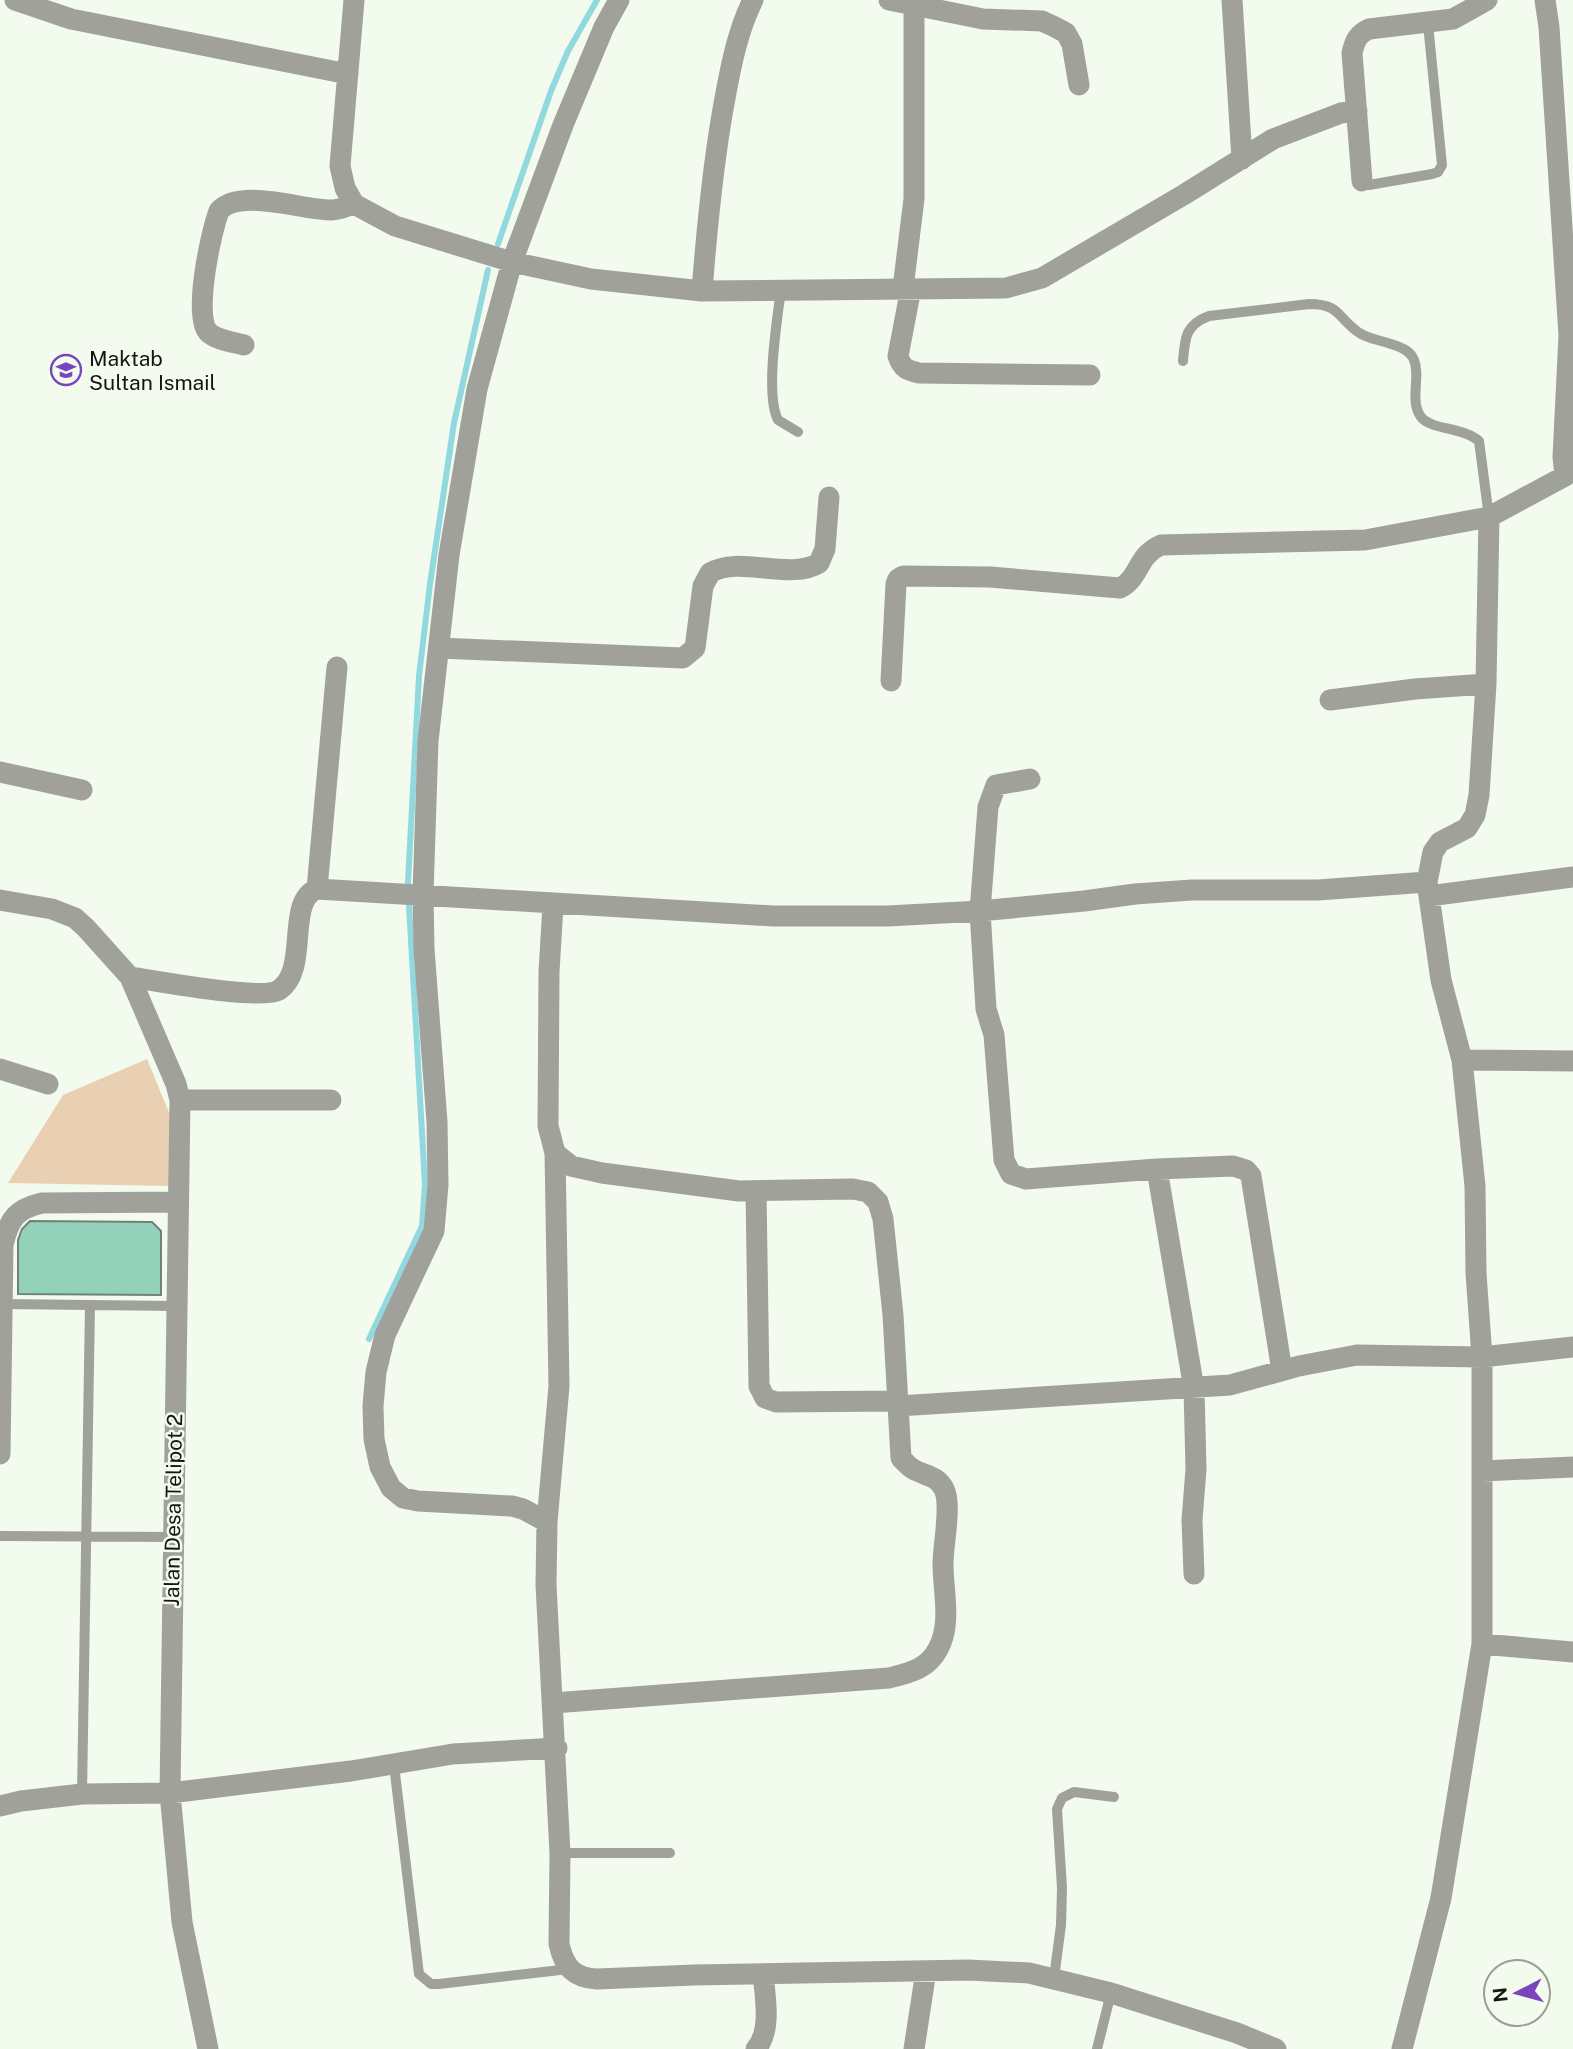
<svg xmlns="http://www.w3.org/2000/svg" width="1573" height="2049" font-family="'Public Sans',sans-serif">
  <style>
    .green { fill: #e9d0b3 }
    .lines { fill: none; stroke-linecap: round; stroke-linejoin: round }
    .stream { stroke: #91d9df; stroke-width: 6 }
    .building { fill: #93d1ba; stroke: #72807a; stroke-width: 2 }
    .lane { stroke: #a1a19b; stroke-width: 10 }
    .street { stroke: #a1a19b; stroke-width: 21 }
    .labels { text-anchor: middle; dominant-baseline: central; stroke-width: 5; stroke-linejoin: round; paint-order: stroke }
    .poi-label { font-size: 21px; fill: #131612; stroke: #f2fbee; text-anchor: start }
    .street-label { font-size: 21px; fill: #131612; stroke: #f2fbee }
  </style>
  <rect width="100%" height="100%" fill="#f2fbee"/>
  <!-- green -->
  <path class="green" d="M147,1059L170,1115L169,1186L8,1183L63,1095Z"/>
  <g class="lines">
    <!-- stream -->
    <path class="stream" d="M498,244L551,91L568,51L597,0
      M408,882L419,676L430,584L454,423L488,270
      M369,1339L422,1226L425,1185L409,905"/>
  </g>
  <!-- building -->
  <path class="building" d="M30,1221L152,1222L161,1231V1295L18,1294V1240L22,1229Z"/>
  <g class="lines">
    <!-- lane -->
    <path class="lane" d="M1362,181L1369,185L1432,174L1438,172L1442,165L1428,24
      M781,290C777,320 765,395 778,420L798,432
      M1183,361C1185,338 1185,325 1209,316L1309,304C1340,304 1337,317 1358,332C1366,338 1378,340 1388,343C1397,346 1410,349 1414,360C1421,377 1409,401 1421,417C1431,430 1463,427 1479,441L1489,517
      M2,1304L176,1306
      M0,1536L172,1537
      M394,1765L419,1974L431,1984H439L569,1969
      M82,1794L90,1305
      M560,1853H670
      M1054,1978L1061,1925L1062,1888L1057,1809L1062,1798L1074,1792L1114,1797
      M1097,2049L1111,1993"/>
    <!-- street -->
    <path class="street" d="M15,0L71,19L348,74
      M354,0L340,166L345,188L354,204L395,226L512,262L563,125L604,27L619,0
      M889,0L983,19L1042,21L1055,27L1066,33L1072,44L1079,85
      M1232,0L1242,159
      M1545,0L1549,27L1569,335L1563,457L1565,476L1489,517L1486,684L1479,795L1475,815L1467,828L1440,842L1433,852L1427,882L1441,980L1462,1060L1475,1186L1476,1273L1482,1357L1573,1347
      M1362,181L1352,53C1355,40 1358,34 1369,29L1453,19L1487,0
      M903,288L914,199V5
      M911,288L898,356C902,368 906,370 919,373L1090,375
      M702,291C707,226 713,162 725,98C731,65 738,30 753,0
      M244,345C233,342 216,340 208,332C193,315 211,232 219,211C240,187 304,211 332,210C340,210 347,206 354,204
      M439,648L683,658L695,648L703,586L710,573C739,555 790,581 819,563L825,549L829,497
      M891,681L896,584L898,579L903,576L990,577L1120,588C1141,577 1136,556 1161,545L1365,540L1489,517
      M1330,700L1415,689L1486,684
      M0,772L82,790
      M1030,779L996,785L988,807L980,911L986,1009L994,1035L1004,1160L1011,1174L1026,1179L1157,1169L1194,1389L1196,1469L1192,1520L1194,1574
      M317,889L337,667
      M1429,896L1573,877
      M0,900L52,909L75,918L86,928L130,977L176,1084L180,1100L170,1793L182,1922L208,2049
      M130,977C157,981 261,1001 279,990C310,970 285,901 317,889L774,916H888L980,911L1084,901L1135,894L1192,890H1318L1427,882
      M1462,1060L1573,1061
      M0,1069L48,1084
      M180,1100H331
      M555,1153L559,1386L547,1522L546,1585L560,1853L559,1944C564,1967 574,1978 597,1979L694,1975L968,1970L1029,1973L1111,1993L1237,2033L1276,2049
      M1157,1169L1233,1166L1246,1170L1251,1176L1282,1371
      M756,1191L759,1386L765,1398L776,1402L898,1401
      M898,1406L1230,1385L1299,1366L1357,1355L1482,1357V1644L1441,1898L1402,2049
      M0,1454L3,1245C9,1219 16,1209 42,1203L177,1202
      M1482,1471L1573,1467
      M547,1522L523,1509L512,1506L418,1501L403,1498L391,1488L380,1467L374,1439L373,1406L376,1372L385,1335L434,1231L438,1185L437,1122L424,949L423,894L428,741L449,555L477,389L512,262L591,279L702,291L1006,288L1042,278L1185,194L1273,139L1341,113L1357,111
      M1482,1644L1573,1652
      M553,1703L889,1678C909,1673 928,1669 938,1649C952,1624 943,1591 943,1564C943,1544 952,1505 944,1489C937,1475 925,1476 913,1469C909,1467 905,1462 901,1458L893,1315L883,1219L878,1202L868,1192L853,1189L739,1191L602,1173L571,1166L555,1153L548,1126L549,972L553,905
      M0,1806L21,1801L82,1794L170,1793L351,1771L453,1754L557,1748
      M756,2049C772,2031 765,1996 763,1974
      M914,2049L926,1971"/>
  </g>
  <!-- icons -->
  <defs>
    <g id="school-ring" transform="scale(1.575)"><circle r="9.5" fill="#f2fbee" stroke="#7a45bc" stroke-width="1.5"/><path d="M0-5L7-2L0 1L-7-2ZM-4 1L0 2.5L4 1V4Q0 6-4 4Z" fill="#7a45bc"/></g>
  </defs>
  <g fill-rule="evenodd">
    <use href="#school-ring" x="66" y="370"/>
  </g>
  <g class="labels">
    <!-- poi labels -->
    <g class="poi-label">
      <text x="89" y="358">Maktab<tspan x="89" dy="24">Sultan Ismail</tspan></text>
    </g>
    <!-- street labels -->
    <g class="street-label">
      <text transform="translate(173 1510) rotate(-89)">Jalan Desa Telipot 2</text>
    </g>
  </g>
  <!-- north arrow -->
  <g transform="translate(1517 1993) rotate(264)"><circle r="33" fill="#f2fbee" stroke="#999f96" stroke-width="2"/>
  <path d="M0-5L12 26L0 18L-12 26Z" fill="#7a45bc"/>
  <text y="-10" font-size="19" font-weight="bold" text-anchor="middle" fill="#131612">N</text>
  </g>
</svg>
